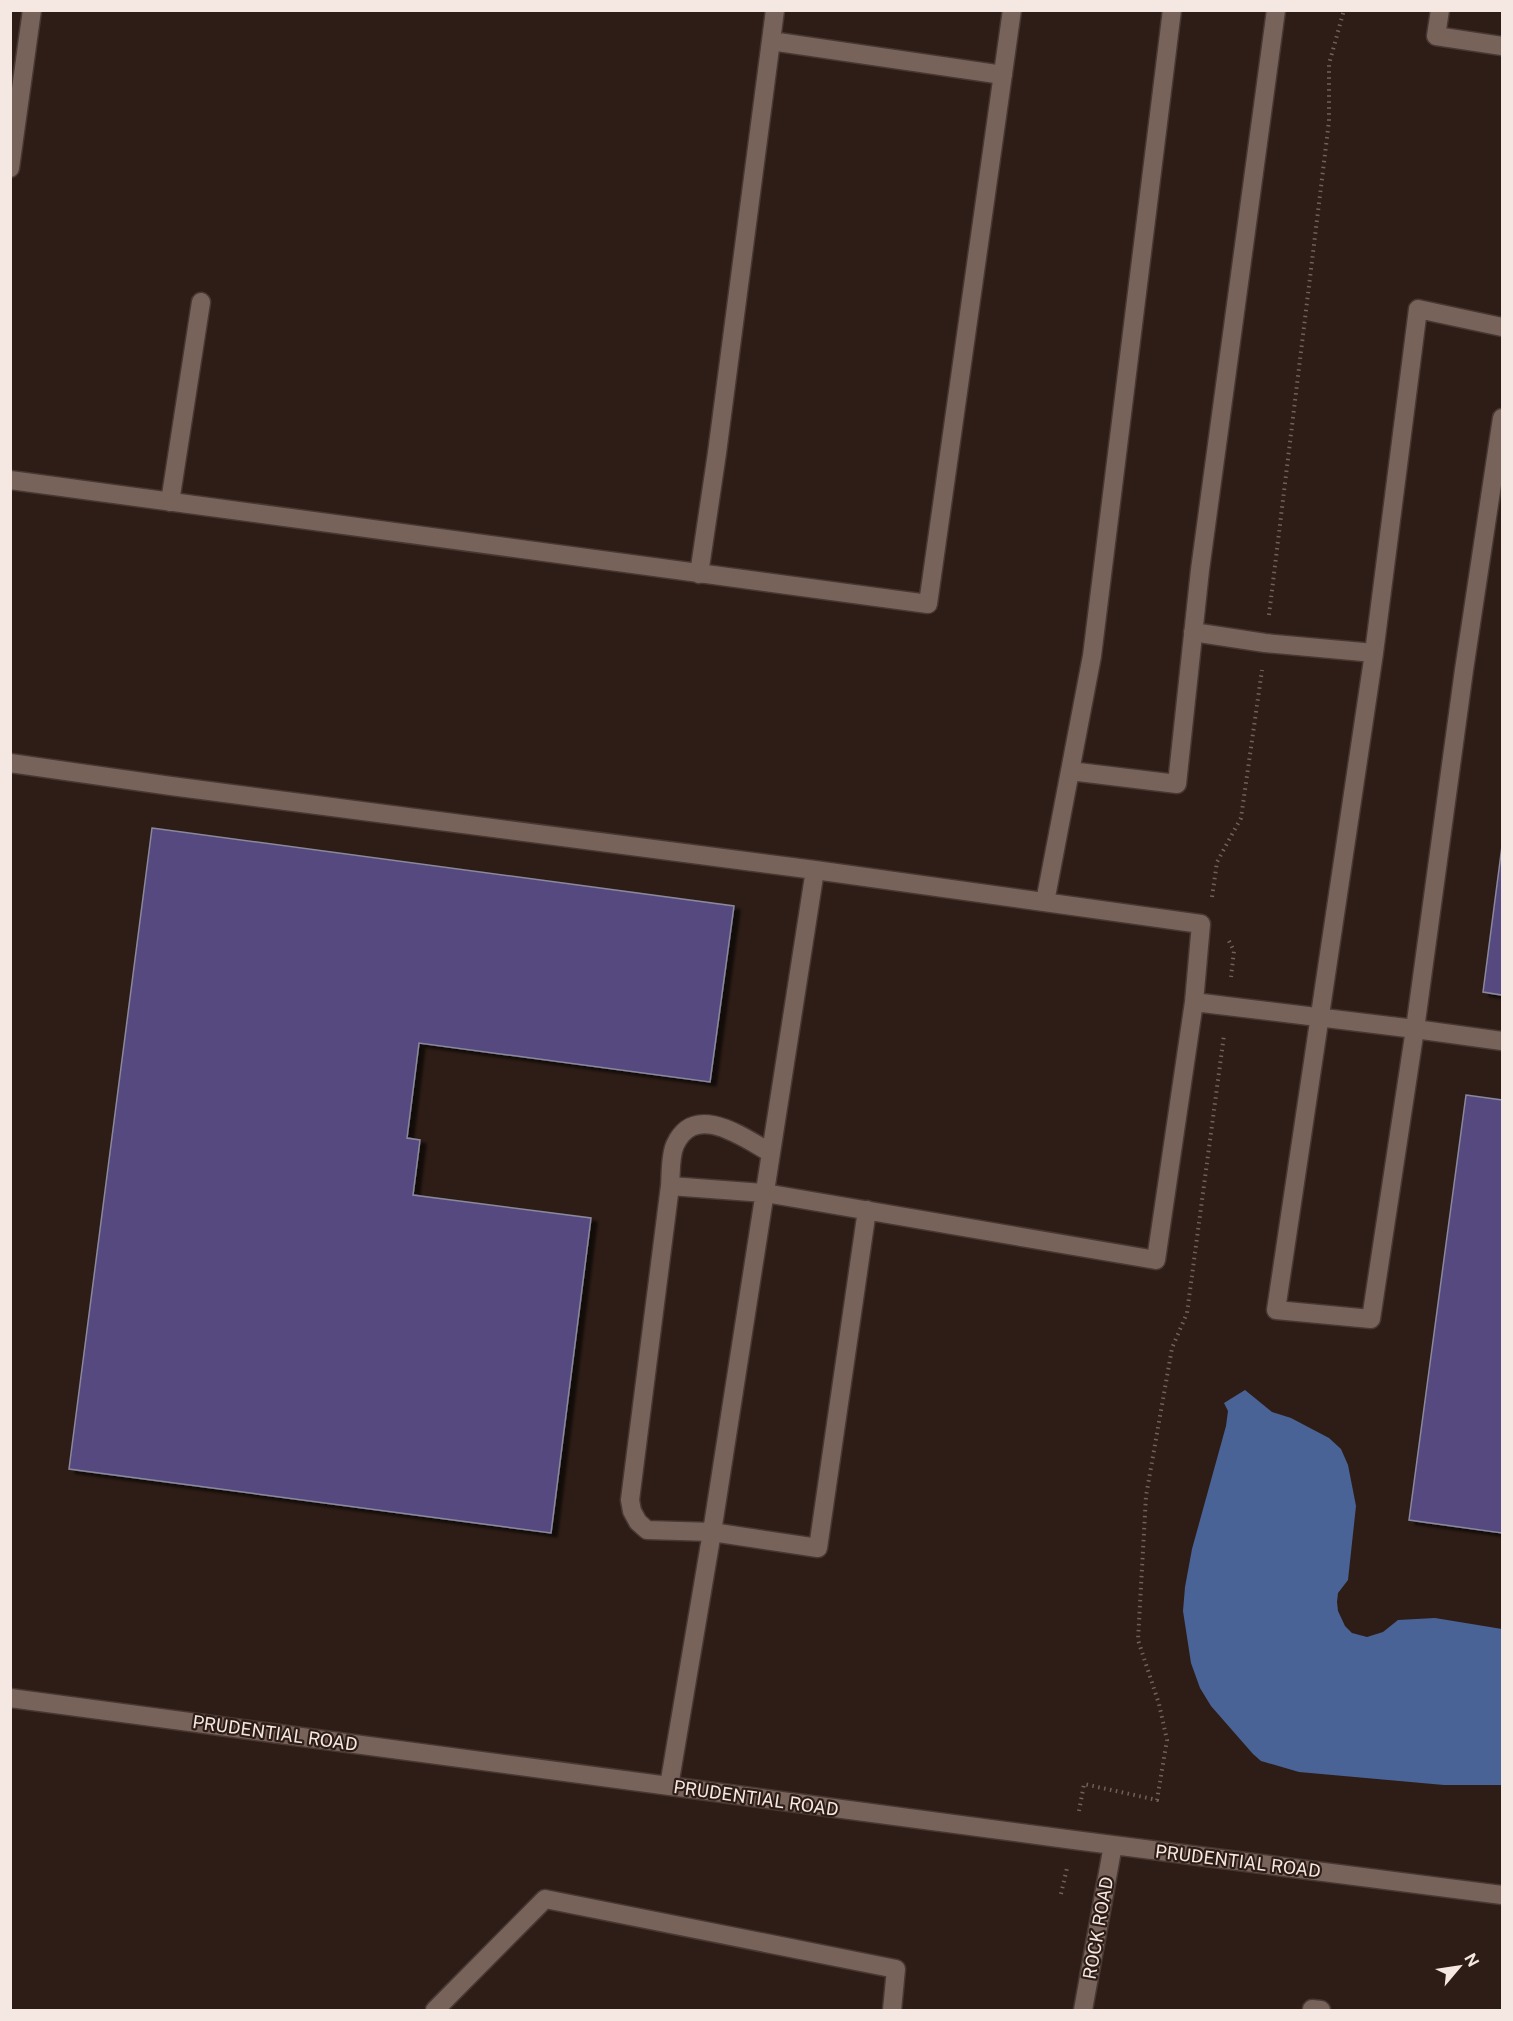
<svg xmlns="http://www.w3.org/2000/svg" width="1513" height="2021" font-family="'Public Sans',sans-serif">
  <style>
    .water { fill: #4a6396 }
    .building { fill: #54497f; stroke: #8a889c; stroke-width: 1.5; filter: url(#shadow) }
    .lines { fill: none; stroke-linecap: round; stroke-linejoin: round }
    .minor-casing { stroke: #473834; stroke-width: 21 }
    .path { stroke: #71615b; stroke-width: 4; stroke-dasharray: 1.5 4.5; stroke-linecap: butt }
    .minor { stroke: #78635b; stroke-width: 18 }
    .labels { text-anchor: middle; dominant-baseline: central; stroke-width: 4.5; stroke-linejoin: round; paint-order: stroke }
    .street-label { font-size: 18px; fill: #f5e8e3; stroke: #2e1d16 }
  </style>
  <defs>
    <filter id="shadow"><feDropShadow dx="6" dy="4" stdDeviation="1.5" flood-color="#0009"/></filter>
  </defs>
  <rect width="100%" height="100%" fill="#2e1d16"/>
  <!-- water -->
  <path class="water" d="M1245,1390L1272,1412L1291,1418L1329,1438L1341,1449L1348,1465L1356,1506L1348,1580L1338,1593L1337,1602L1338,1611L1345,1626L1352,1633L1367,1637L1383,1632L1398,1620L1435,1618L1502,1629V1785H1444L1299,1772L1261,1761L1253,1754L1211,1706L1200,1688L1191,1663L1183,1611L1185,1587L1192,1549L1226,1426L1228,1411L1224,1403Z"/>
  <!-- building -->
  <path class="building" d="M152,828L734,906L710,1082L419,1043L407,1138L420,1140L413,1195L591,1218L551,1533L69,1469Z
    M1502,846V995L1483,992Z
    M1466,1095L1502,1100V1533L1409,1520Z"/>
  <g class="lines">
    <!-- minor casing -->
    <g class="minor-casing">
      <path id="minor" d="M1440,10L1436,36L1502,46
        M771,41L1003,75
        M10,168L32,10
        M1502,418L1464,670L1415,1029L1502,1041
        M10,480L928,604L1012,10
        M170,502L201,302
        M699,574L717,453L775,10
        M1193,632L1265,643L1374,653L1418,309L1502,327
        M10,763L171,786L815,870
        M1070,771L1177,784L1200,570L1276,10
        M1045,902L1092,656L1172,10
        M1194,1002C1267,1011 1341,1020 1415,1029L1371,1319L1276,1310L1374,653
        M670,1186C671,1174 670,1156 675,1145C695,1101 744,1138 771,1153
        M10,1698L1074,1840L1502,1895
        M669,1786L712,1532L815,870L1201,924L1194,1002L1156,1260L765,1193L670,1186L630,1500L632,1511L638,1522L647,1530L712,1532L818,1548L867,1210
        M1312,2009L1321,2010
        M435,2010L545,1899L896,1969L892,2010
        M1083,2010L1113,1845"/>
    </g>
    <!-- path -->
    <path class="path" d="M1269,615L1329,121V64L1344,10
      M1212,897L1217,862L1241,818L1262,670
      M1229,941L1234,951L1231,977
      M1079,1811L1084,1784L1157,1800L1167,1740L1159,1704L1138,1640L1146,1496L1172,1348L1187,1313L1224,1035
      M1061,1894L1067,1868"/>
    <!-- minor -->
    <use href="#minor" class="minor"/>
  </g>
  <g class="labels">
    <!-- street labels -->
    <g class="street-label">
      <text transform="translate(275 1733) rotate(8)">PRUDENTIAL ROAD</text>
      <text transform="translate(756 1798) rotate(8)">PRUDENTIAL ROAD</text>
      <text transform="translate(1238 1861) rotate(7)">PRUDENTIAL ROAD</text>
      <text transform="translate(1098 1928) rotate(-80)">ROCK ROAD</text>
    </g>
  </g>
  <!-- border -->
  <rect width="1513" height="2021" fill="none" stroke="#f5e8e3" stroke-width="24"/>
  <!-- north arrow -->
  <g transform="translate(1459 1967) rotate(61)" stroke="#2e1d16" stroke-width="4.5" paint-order="stroke">
  <path d="M0-4.5L10 22L0 15L-10 22Z" fill="#f5e8e3"/>
  <text y="-9" font-size="16" font-weight="bold" text-anchor="middle" fill="#f5e8e3">N</text>
  </g>
</svg>
